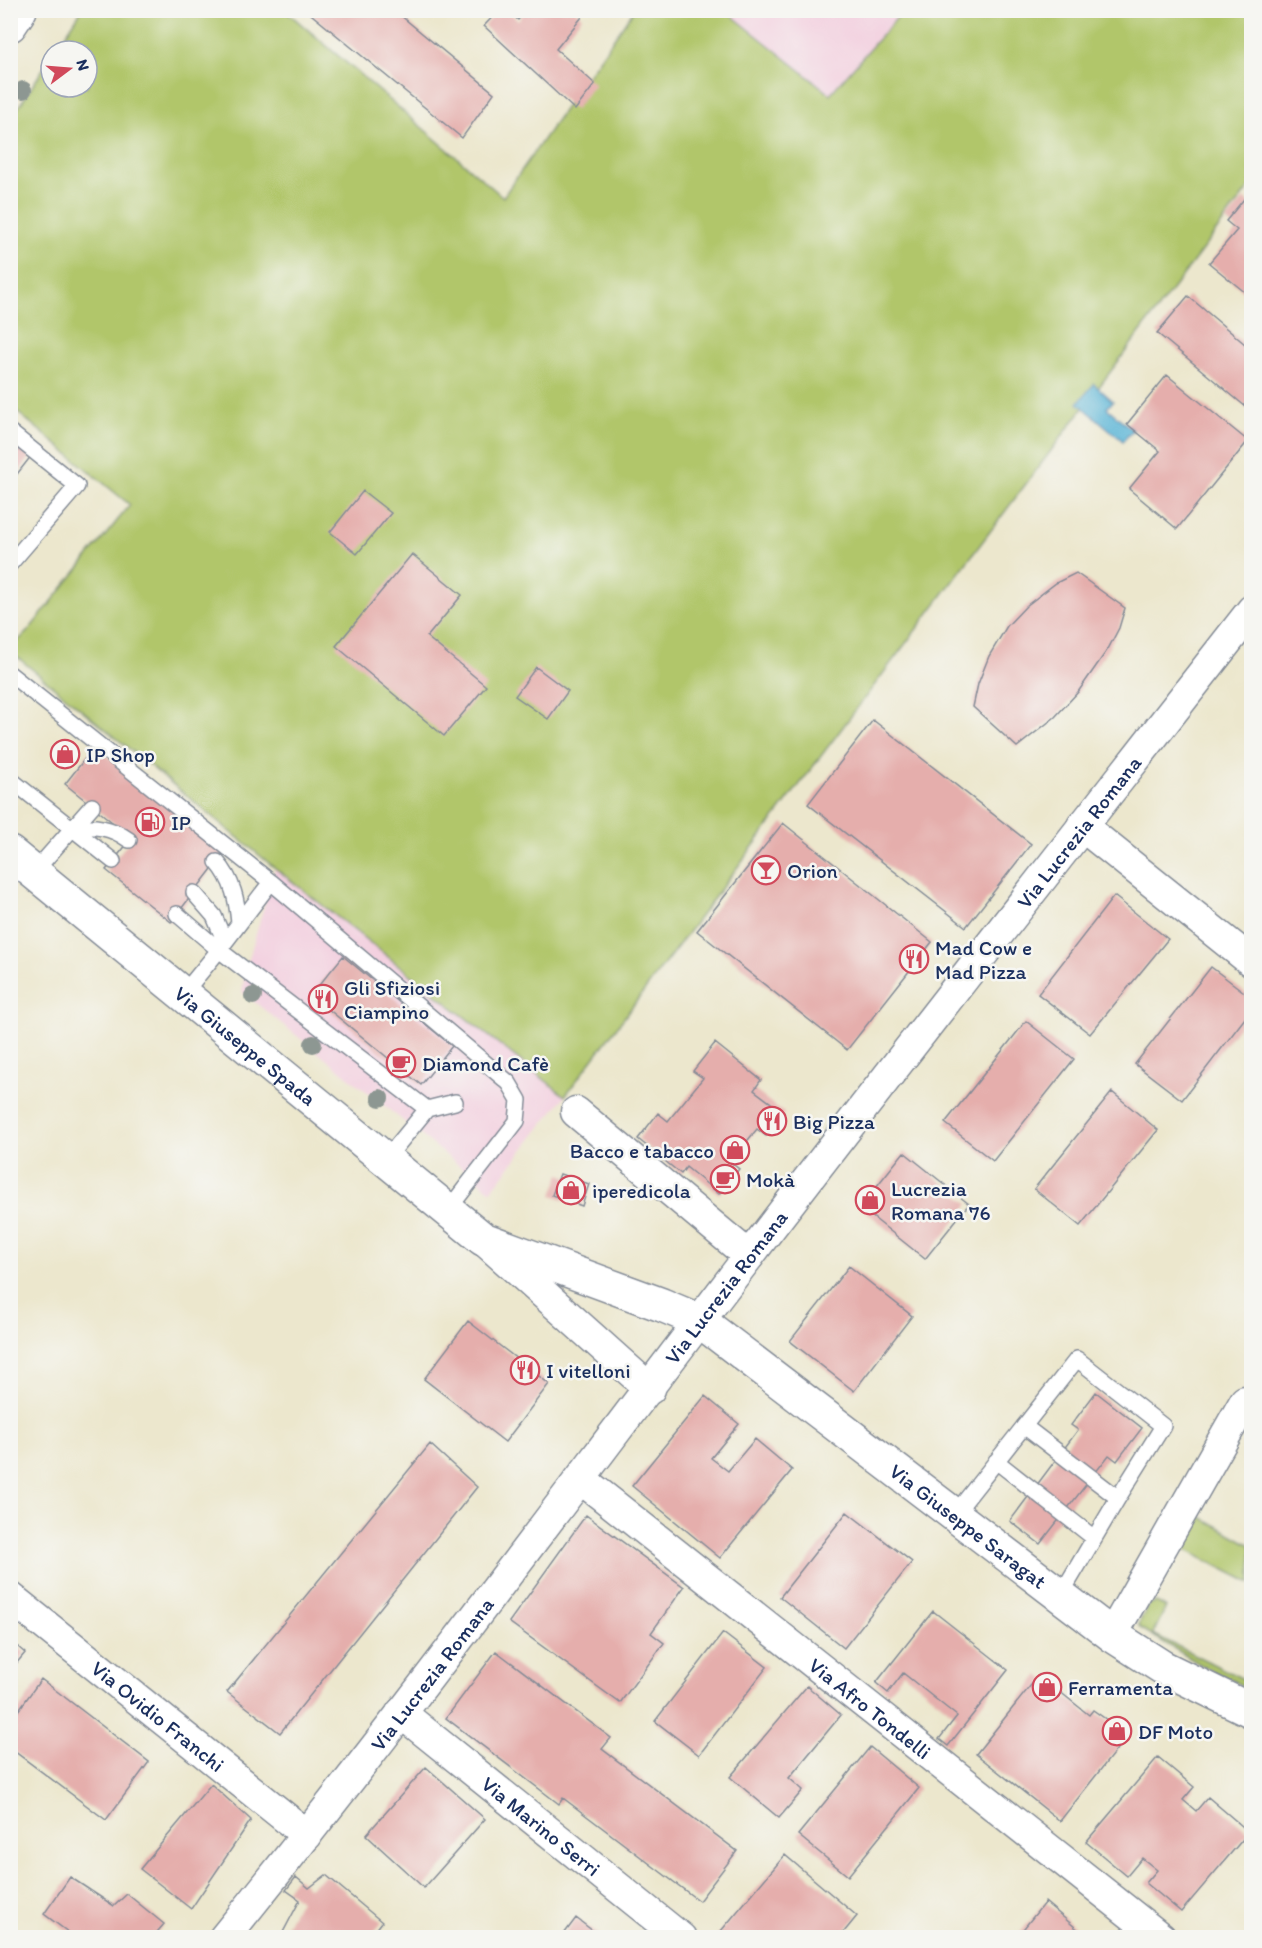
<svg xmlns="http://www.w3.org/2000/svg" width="1262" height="1948" font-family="Itim,sans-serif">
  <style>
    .built { fill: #f3cfdf }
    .green { fill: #b1c66a; stroke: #667a64; stroke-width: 1.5 }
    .water { fill: #57b3d5; stroke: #39719a; stroke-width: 1.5 }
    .building { fill: #e5aeac }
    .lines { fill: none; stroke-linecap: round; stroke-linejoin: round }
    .lane-casing { stroke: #848b96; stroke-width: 18 }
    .street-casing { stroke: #848b96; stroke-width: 33 }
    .secondary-casing { stroke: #848b96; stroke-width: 36 }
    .lane { stroke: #fff; stroke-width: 15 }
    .street { stroke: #fff; stroke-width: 30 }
    .secondary { stroke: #fff; stroke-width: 33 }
    .tree { fill: #8d9792 }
    .labels { text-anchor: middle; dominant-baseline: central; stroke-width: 5; stroke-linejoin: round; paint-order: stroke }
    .poi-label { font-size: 21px; fill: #1b2f5e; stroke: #f6f6f2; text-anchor: start }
    .street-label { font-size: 21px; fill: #1b2f5e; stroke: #f6f6f2 }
  </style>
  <rect width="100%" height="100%" fill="#f6f6f2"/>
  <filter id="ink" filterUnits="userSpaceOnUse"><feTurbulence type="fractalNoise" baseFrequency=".0167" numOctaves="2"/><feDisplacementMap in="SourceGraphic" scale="12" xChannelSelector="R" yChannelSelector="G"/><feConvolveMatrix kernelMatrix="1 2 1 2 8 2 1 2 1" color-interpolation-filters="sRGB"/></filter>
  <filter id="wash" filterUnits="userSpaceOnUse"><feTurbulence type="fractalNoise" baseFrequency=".008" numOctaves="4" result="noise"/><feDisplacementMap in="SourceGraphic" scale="24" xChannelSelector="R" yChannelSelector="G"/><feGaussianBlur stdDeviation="1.35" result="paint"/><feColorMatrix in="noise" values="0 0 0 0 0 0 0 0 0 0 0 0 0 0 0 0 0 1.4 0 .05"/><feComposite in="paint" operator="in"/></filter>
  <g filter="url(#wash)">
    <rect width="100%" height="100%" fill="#ece7cd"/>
    <!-- built -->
    <path class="built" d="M726,11H903L830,95Z
      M275,868L565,1096L491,1191L242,992L246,969Z"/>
    <!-- green -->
    <path class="green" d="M81,11H286L503,197L633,11H726L830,94L903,11H1251V185L565,1096L275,868L11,652V645L17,642L28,631L130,505L11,407L10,120L51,57V87H87V51H55Z
      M1197,1515L1251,1545V1583L1180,1547Z
      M1156,1602L1166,1607L1153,1634L1251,1683V1690L1198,1663L1139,1627V1623L1149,1604Z"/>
    <!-- water -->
    <path class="water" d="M1094,384L1113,401L1107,408L1133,430L1123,441L1078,403Z"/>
    <g id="blocks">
      <!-- building -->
      <path class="building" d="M306,10H394L494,93L462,138Z
        M499,10H507L518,20L526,10H575L582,17L556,49L595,84L575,110L484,26Z
        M1244,199L1252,205V298L1209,263L1237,230L1226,221Z
        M1188,296L1252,350V412L1157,333Z
        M1167,375L1248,441L1177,529L1129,489L1160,451L1127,424Z
        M10,438L32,455L10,483Z
        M363,491L391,513L357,554L330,532Z
        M412,554L462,595L427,637L486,686L444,736L336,646Z
        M1076,573L1125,608L1119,628L1108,649L1078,692L1055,717L1017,747L973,707L978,684L989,656L1007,626L1026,606L1056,583Z
        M536,667L568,691L548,719L515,696Z
        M873,720L1031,844L966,927L808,804Z
        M95,746L225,852L171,922L106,870L132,838L65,784Z
        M783,823L932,942L847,1050L697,931Z
        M1114,896L1168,939L1090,1034L1038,994Z
        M343,956L452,1046L421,1085L311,995Z
        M1211,967L1252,998V1009L1182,1100L1135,1064Z
        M1026,1021L1074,1059L993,1161L945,1123Z
        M715,1043L761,1080L754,1090L784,1113L766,1136L757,1129L730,1162L739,1169L719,1194L686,1167L681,1174L638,1139L658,1113L668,1121L703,1078L693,1071Z
        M1112,1092L1158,1130L1080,1226L1034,1189Z
        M904,1152L969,1204L925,1259L860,1207Z
        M560,1174L589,1184L582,1206L552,1195Z
        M849,1266L912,1316L854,1391L790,1341Z
        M468,1321L549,1384L505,1442L424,1379Z
        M1096,1392L1142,1428L1117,1461L1109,1455L1040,1544L1010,1521L1078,1430L1071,1425Z
        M705,1396L739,1424L711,1458L728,1471L755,1439L792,1470L720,1558L632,1486Z
        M430,1444L477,1487L280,1733L227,1692Z
        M847,1512L912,1562L844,1648L780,1597Z
        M586,1515L684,1587L651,1633L664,1643L620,1703L509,1622Z
        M933,1611L1008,1670L948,1746L939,1739L957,1716L903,1673L888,1693L876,1683Z
        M723,1633L767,1667L699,1755L655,1721Z
        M10,1640L25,1653L10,1671Z
        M496,1651L611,1738L602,1749L737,1851L699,1901L563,1798L559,1804L446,1718Z
        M1039,1675L1089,1715L1093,1710L1128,1735L1060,1821L976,1754Z
        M41,1679L149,1762L106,1820L10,1748V1722Z
        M807,1686L841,1715L789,1778L803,1790L779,1818L730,1777Z
        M870,1747L919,1788L848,1876L798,1835Z
        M1158,1757L1194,1787L1183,1800L1196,1811L1208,1797L1249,1832L1181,1912L1146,1883L1157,1870L1142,1858L1127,1876L1086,1842Z
        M426,1767L485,1819L424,1888L366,1835Z
        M211,1784L251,1820L191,1909L140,1869Z
        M785,1855L857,1916L839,1938H715Z
        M326,1875L382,1922L370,1938H280L300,1900L286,1890L296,1877L309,1888Z
        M70,1877L114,1906L127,1894L164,1924L152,1938H76L44,1914Z
        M1045,1902L1088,1938H1016Z
        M576,1918L602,1938H561Z"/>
    </g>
  </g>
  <g filter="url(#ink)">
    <use href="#blocks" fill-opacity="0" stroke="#848b96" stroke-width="1.5"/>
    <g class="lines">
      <!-- lane casing -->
      <g class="lane-casing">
        <path id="lane" d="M10,432L77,486L10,564
          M10,674L271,882L509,1083L519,1100L517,1121L448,1210
          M10,779L113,861
          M73,828C94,825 111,827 129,840
          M217,862C233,880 237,901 239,923
          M34,872L92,806
          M271,882L219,950L427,1109
          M194,893L214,916L225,942
          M177,914L219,950L183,994
          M386,1159L427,1109L455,1102
          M1024,1426L1118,1498
          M996,1461L1094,1538
          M954,1515L1077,1359L1163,1426L1118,1498L1060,1596"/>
      </g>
      <!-- street casing -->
      <g class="street-casing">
        <g id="street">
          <path d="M1082,826L1252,962"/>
          <path d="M576,1112L749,1256"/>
          <path d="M487,1243L650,1389"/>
          <path id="s1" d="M581,1479L1161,1938"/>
          <path id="s2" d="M10,1597L307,1835"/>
          <path d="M1112,1635L1245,1401"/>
          <path id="s3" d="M401,1713L681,1938"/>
          <path id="s4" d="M224,1938C405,1715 575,1483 749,1256C915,1039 1084,825 1252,610"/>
        </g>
      </g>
      <!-- secondary casing -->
      <g class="secondary-casing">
        <g id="secondary">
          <path d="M10,25L20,10"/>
          <path id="s5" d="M10,853L483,1239L662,1305L700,1321L1112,1635L1162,1667L1252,1711"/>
        </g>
      </g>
      <!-- lane -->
      <use href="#lane" class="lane"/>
      <!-- street -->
      <use href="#street" class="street"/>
      <!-- secondary -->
      <use href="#secondary" class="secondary"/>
    </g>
    <!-- trees -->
    <g class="tree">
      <circle cx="23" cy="90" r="9"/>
      <circle cx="253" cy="996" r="9"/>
      <circle cx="313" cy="1044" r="9"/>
      <circle cx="380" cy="1098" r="9"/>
    </g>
  </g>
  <!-- icons -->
  <defs>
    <g id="shop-ring" transform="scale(1.5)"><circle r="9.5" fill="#f6f6f2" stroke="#d1495b" stroke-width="1.5"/><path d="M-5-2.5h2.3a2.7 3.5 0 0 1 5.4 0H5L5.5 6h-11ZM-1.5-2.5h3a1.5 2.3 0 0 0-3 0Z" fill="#d1495b"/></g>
    <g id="fuel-ring" transform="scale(1.5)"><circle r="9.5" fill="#f6f6f2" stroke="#d1495b" stroke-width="1.5"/><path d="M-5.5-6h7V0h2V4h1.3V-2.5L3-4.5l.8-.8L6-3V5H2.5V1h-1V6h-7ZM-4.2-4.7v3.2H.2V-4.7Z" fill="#d1495b"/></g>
    <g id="bar-ring" transform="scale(1.5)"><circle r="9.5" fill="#f6f6f2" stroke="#d1495b" stroke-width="1.5"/><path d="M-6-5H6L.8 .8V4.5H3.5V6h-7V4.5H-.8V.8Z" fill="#d1495b"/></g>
    <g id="restaurant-ring" transform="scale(1.5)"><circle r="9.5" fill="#f6f6f2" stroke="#d1495b" stroke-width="1.5"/><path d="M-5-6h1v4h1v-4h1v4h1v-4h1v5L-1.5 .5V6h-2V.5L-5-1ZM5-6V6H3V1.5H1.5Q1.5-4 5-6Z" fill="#d1495b"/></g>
    <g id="cafe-ring" transform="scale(1.5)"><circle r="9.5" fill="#f6f6f2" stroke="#d1495b" stroke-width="1.5"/><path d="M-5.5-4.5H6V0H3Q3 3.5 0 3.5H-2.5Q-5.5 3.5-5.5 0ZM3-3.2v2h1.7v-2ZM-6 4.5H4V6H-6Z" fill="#d1495b"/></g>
  </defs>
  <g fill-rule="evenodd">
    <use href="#shop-ring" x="65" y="754"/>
    <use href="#fuel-ring" x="150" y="822"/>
    <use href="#bar-ring" x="766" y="870"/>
    <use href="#restaurant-ring" x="914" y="959"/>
    <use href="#restaurant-ring" x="323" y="999"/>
    <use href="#cafe-ring" x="401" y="1063"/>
    <use href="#restaurant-ring" x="772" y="1121"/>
    <use href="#shop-ring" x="735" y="1150"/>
    <use href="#cafe-ring" x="725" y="1179"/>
    <use href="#shop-ring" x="571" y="1190"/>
    <use href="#shop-ring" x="870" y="1200"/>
    <use href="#restaurant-ring" x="525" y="1370"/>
    <use href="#shop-ring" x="1047" y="1687"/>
    <use href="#shop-ring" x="1117" y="1731"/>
  </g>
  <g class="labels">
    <!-- poi labels -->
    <g class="poi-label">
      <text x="86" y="754">IP Shop</text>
      <text x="171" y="822">IP</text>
      <text x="787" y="870">Orion</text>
      <text x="935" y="947">Mad Cow e<tspan x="935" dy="24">Mad Pizza</tspan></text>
      <text x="344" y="987">Gli Sfiziosi<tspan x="344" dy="24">Ciampino</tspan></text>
      <text x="422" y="1063">Diamond Cafè</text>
      <text x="793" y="1121">Big Pizza</text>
      <text x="714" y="1150" text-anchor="end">Bacco e tabacco</text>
      <text x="746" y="1179">Mokà</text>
      <text x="891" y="1188">Lucrezia<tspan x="891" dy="24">Romana 76</tspan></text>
      <text x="592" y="1190">iperedicola</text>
      <text x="546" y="1370">I vitelloni</text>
      <text x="1068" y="1687">Ferramenta</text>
      <text x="1138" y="1731">DF Moto</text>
    </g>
    <!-- street labels -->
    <g class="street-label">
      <text stroke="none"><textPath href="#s4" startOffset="1398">Via Lucrezia Romana</textPath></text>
      <text stroke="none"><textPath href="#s5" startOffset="304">Via Giuseppe Spada</textPath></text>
      <text stroke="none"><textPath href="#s4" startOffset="822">Via Lucrezia Romana</textPath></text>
      <text stroke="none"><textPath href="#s5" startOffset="1180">Via Giuseppe Saragat</textPath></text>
      <text stroke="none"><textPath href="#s4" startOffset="336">Via Lucrezia Romana</textPath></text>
      <text stroke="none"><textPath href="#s1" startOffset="369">Via Afro Tondelli</textPath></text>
      <text stroke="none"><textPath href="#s2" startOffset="190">Via Ovidio Franchi</textPath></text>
      <text stroke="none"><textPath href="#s3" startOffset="180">Via Marino Serri</textPath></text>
    </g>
  </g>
  <!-- margin -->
  <rect width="1262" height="1948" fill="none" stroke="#f6f6f2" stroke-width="36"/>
  <!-- north arrow -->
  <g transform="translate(69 69) rotate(74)"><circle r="28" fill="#f6f6f2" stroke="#9ea6b7" stroke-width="1.5"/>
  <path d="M0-4.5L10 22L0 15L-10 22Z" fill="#d1495b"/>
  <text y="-9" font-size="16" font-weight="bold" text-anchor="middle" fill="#1b2f5e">N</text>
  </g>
</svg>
